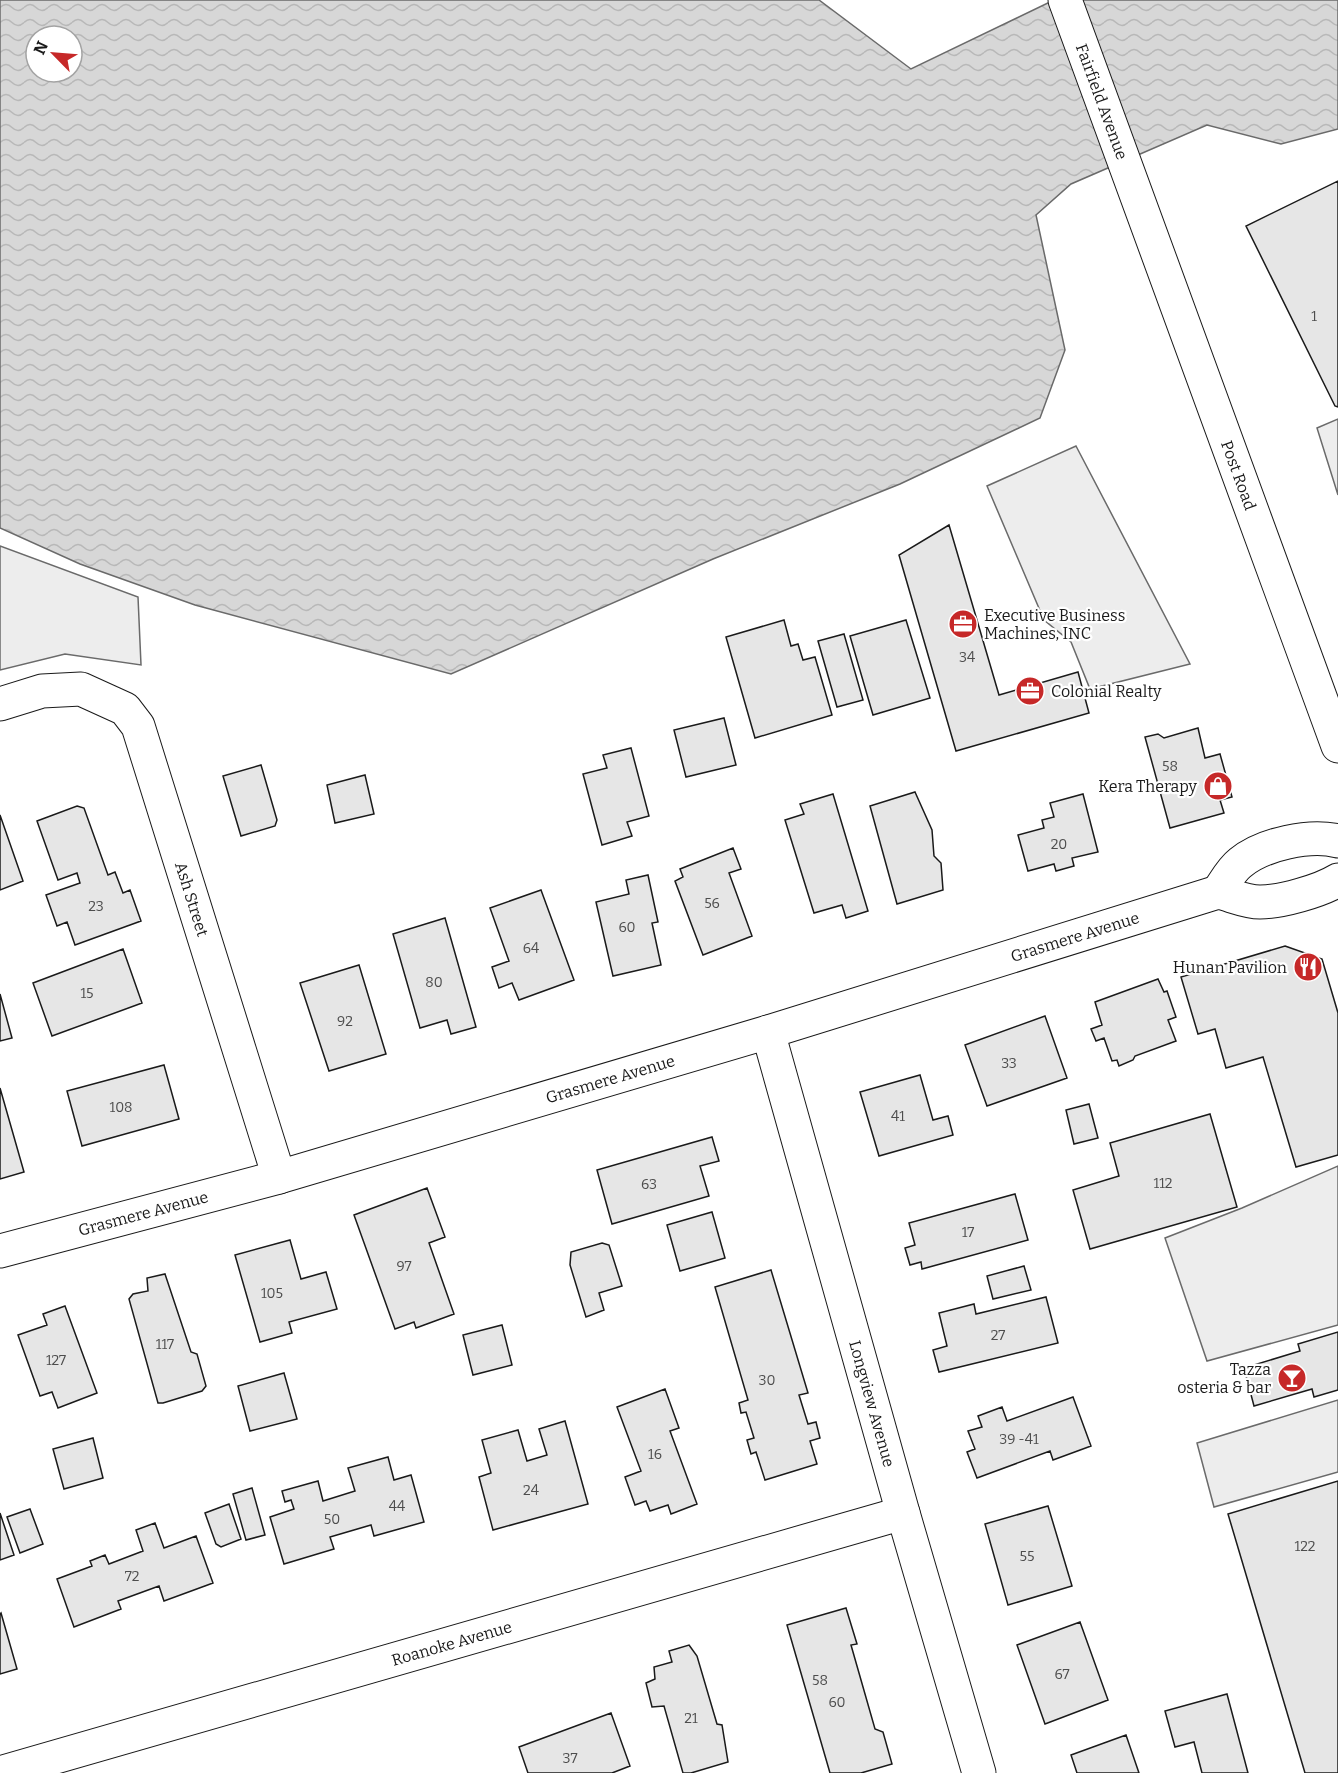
<svg xmlns="http://www.w3.org/2000/svg" width="1338" height="1773" font-family="Bitter,serif">
  <style>
    .built { fill: #ededed; stroke: #6a6a6a; stroke-width: 1.5 }
    .water { fill: url(#water-waves); stroke: #6a6a6a; stroke-width: 1.5; fill-rule: evenodd }
    .building { fill: #e6e6e6; stroke: #1a1a1a; stroke-width: 1.5 }
    .lines { fill: none; stroke-linecap: round; stroke-linejoin: round }
    .minor-casing { stroke: #1a1a1a; stroke-width: 35 }
    .tertiary-casing { stroke: #1a1a1a; stroke-width: 35 }
    .secondary-casing { stroke: #1a1a1a; stroke-width: 35 }
    .minor { stroke: #fff; stroke-width: 33 }
    .tertiary { stroke: #fff; stroke-width: 33 }
    .secondary { stroke: #fff; stroke-width: 33 }
    .labels { text-anchor: middle; dominant-baseline: central; stroke-width: 4.5; stroke-linejoin: round; paint-order: stroke }
    .number-label { font-size: 14px; fill: #4d4d4d }
    .street-label { font-size: 16px; fill: #1a1a1a; stroke: #fff }
    .poi-label { font-size: 16px; fill: #1a1a1a; stroke: #fff; text-anchor: end }
  </style>
  <defs>
    <pattern id="water-waves" width="16" height="10" patternUnits="userSpaceOnUse" patternTransform="scale(1.5)"><rect width="16" height="10" fill="#d7d7d7"/><path d="M0 5q4-4 8 0t8 0" fill="none" stroke="#b8b8b8"/></pattern>
  </defs>
  <rect width="100%" height="100%" fill="#fff"/>
  <!-- built -->
  <path class="built" d="M1338,419V495L1317,428Z
    M1076,446L1190,664L1090,689L1071,642L1044,620L987,486Z
    M0,546L138,597L141,665L65,654L0,670Z
    M1338,1166V1325L1207,1361L1165,1238L1242,1208Z
    M1338,1400V1472L1214,1507L1197,1443Z"/>
  <!-- water -->
  <path class="water" d="M0,0H819L911,69L1054,0H1338V129L1281,144L1207,125L1071,184L1036,215L1065,350L1040,418L900,484L713,559L451,674L195,605L80,564L0,528ZM36,36H72V72H36Z"/>
  <!-- building -->
  <path class="building" d="M1338,181V407L1335,406L1246,226Z
    M949,525L999,695L1078,672L1089,713L956,751L899,555Z
    M784,620L791,646L798,644L803,660L815,657L832,715L755,738L726,637Z
    M906,620L930,698L873,715L850,636Z
    M844,634L863,700L837,707L818,641Z
    M724,718L736,765L686,777L674,730Z
    M1198,728L1205,758L1220,754L1232,797L1220,800L1224,813L1170,828L1145,737L1158,734L1164,738Z
    M631,748L649,816L627,822L632,836L602,845L583,774L607,768L603,755Z
    M261,765L277,820L275,826L241,836L223,776Z
    M365,775L374,814L335,823L327,785Z
    M915,792L932,830L934,856L941,863L943,890L897,904L870,806Z
    M833,794L868,911L846,918L842,905L814,913L785,820L804,814L800,804Z
    M1083,794L1098,852L1072,858L1074,866L1056,871L1054,864L1028,871L1018,835L1044,828L1042,820L1054,817L1050,803Z
    M77,806L84,808L108,875L115,872L123,893L130,890L141,921L75,945L67,922L57,926L46,895L80,883L77,873L58,880L37,821Z
    M0,815L23,881L0,890Z
    M733,848L741,869L729,873L752,936L703,955L675,881L683,877L680,869Z
    M648,875L658,922L652,923L661,965L613,976L596,902L629,894L626,880Z
    M541,890L574,980L519,1000L512,983L499,988L492,967L509,961L490,908Z
    M445,918L476,1027L451,1034L447,1020L420,1028L393,934Z
    M1285,946L1322,959L1338,1013V1155L1296,1167L1263,1057L1226,1068L1215,1029L1198,1034L1181,977Z
    M123,949L142,1003L52,1036L33,983Z
    M359,965L386,1054L329,1071L300,983Z
    M1158,979L1164,992L1167,991L1176,1017L1168,1020L1176,1041L1135,1056L1133,1060L1119,1066L1117,1060L1112,1061L1104,1038L1096,1041L1091,1029L1102,1025L1095,1002Z
    M0,994L12,1038L0,1041Z
    M1045,1016L1067,1078L987,1106L965,1045Z
    M164,1065L179,1119L82,1146L67,1091Z
    M920,1075L933,1120L948,1116L953,1135L879,1156L860,1092Z
    M0,1088L24,1172L0,1179Z
    M1089,1104L1098,1138L1074,1144L1066,1110Z
    M1210,1114L1237,1207L1090,1249L1073,1190L1119,1176L1110,1143Z
    M712,1137L719,1161L700,1166L709,1196L612,1224L597,1170Z
    M427,1188L445,1237L429,1243L454,1314L416,1328L414,1322L395,1329L354,1215Z
    M1015,1194L1028,1240L922,1269L921,1262L910,1265L905,1248L915,1245L909,1223Z
    M712,1212L725,1258L680,1271L667,1225Z
    M290,1240L301,1279L326,1272L337,1309L289,1322L292,1333L260,1342L235,1255Z
    M602,1243L609,1245L622,1286L599,1293L604,1310L586,1317L570,1265L571,1252Z
    M1024,1266L1031,1290L993,1299L987,1276Z
    M771,1270L808,1393L799,1395L808,1424L816,1422L820,1438L810,1441L817,1464L765,1480L756,1452L751,1454L747,1440L754,1438L746,1412L741,1413L739,1403L748,1400L715,1287Z
    M165,1274L191,1352L197,1354L206,1386L202,1391L163,1403H158L129,1299L133,1294L148,1291L147,1278Z
    M1046,1297L1058,1343L939,1372L933,1350L947,1346L939,1313L974,1304L976,1314Z
    M65,1306L97,1393L58,1408L52,1392L40,1396L18,1335L47,1325L43,1314Z
    M502,1325L512,1365L473,1375L463,1335Z
    M1338,1332V1390L1314,1397L1312,1389L1254,1406L1244,1368L1300,1351L1298,1344Z
    M284,1373L297,1419L250,1431L238,1386Z
    M665,1389L679,1428L670,1431L697,1504L671,1514L668,1505L650,1511L646,1501L635,1505L625,1477L641,1471L617,1407Z
    M1073,1397L1091,1446L1053,1460L1050,1451L977,1478L967,1452L975,1449L968,1431L982,1427L978,1416L1002,1407L1007,1421Z
    M565,1421L588,1504L493,1530L479,1477L491,1473L482,1440L518,1430L527,1461L547,1455L539,1429Z
    M93,1438L103,1478L64,1489L53,1449Z
    M388,1457L394,1480L411,1475L424,1522L374,1536L371,1525L330,1537L334,1549L284,1564L270,1517L294,1509L291,1500L285,1502L282,1491L318,1481L323,1501L355,1491L348,1468Z
    M1338,1481V1773H1305L1228,1514Z
    M252,1488L265,1535L246,1540L233,1494Z
    M229,1504L241,1539L221,1547L216,1544L205,1513Z
    M1048,1506L1072,1586L1008,1605L985,1524Z
    M30,1509L43,1544L20,1553L7,1517Z
    M0,1513L14,1555L0,1560Z
    M155,1523L164,1548L196,1536L213,1583L164,1601L159,1586L118,1601L121,1609L74,1627L57,1579L92,1566L90,1561L105,1555L109,1564L143,1551L136,1530Z
    M846,1608L857,1644L851,1645L875,1729L883,1732L892,1764L861,1773H830L787,1625Z
    M1,1613L17,1669L0,1674V1614Z
    M1080,1622L1108,1700L1045,1724L1017,1645Z
    M689,1645L697,1656L717,1724L722,1725L728,1762L691,1773H683L664,1706L652,1707L646,1683L655,1679L654,1667L672,1662L669,1651Z
    M1227,1694L1248,1773H1202L1194,1742L1175,1747L1165,1711Z
    M611,1713L630,1766L612,1773H528L519,1747Z
    M1126,1735L1139,1773H1077L1071,1755Z"/>
  <g class="lines">
    <!-- minor casing -->
    <g class="minor-casing">
      <g id="minor">
        <path id="s1" d="M0,704L42,691L81,689L125,709L138,726L279,1177"/>
        <path id="s2" d="M768,1032L903,1513L979,1773"/>
        <path id="s3" d="M0,1773L903,1513"/>
      </g>
    </g>
    <!-- tertiary casing -->
    <g class="tertiary-casing">
      <g id="tertiary">
        <path d="M1218,892C1225,882 1231,870 1240,863C1263,844 1310,834 1338,841"/>
        <path id="s4" d="M0,1251L279,1177L768,1032L1218,892C1231,895 1246,902 1260,902C1281,902 1320,891 1338,880"/>
      </g>
    </g>
    <!-- secondary casing -->
    <g class="secondary-casing">
      <g id="secondary">
        <path id="s5" d="M1065,0L1338,746"/>
      </g>
    </g>
    <!-- minor -->
    <use href="#minor" class="minor"/>
    <!-- tertiary -->
    <use href="#tertiary" class="tertiary"/>
    <!-- secondary -->
    <use href="#secondary" class="secondary"/>
  </g>
  <!-- icons -->
  <defs>
    <g id="office-disc" transform="scale(1.5)"><circle r="9.5" fill="#c62828" stroke="#fff"/><path d="M-6-3h4V-5.5h4V-3h4V5H-6ZM-1-4.5V-3h2v-1.5ZM-6 0V1H6V0Z" fill="#fff"/></g>
    <g id="shop-disc" transform="scale(1.5)"><circle r="9.5" fill="#c62828" stroke="#fff"/><path d="M-5-2.5h2.3a2.7 3.5 0 0 1 5.4 0H5L5.5 6h-11ZM-1.5-2.5h3a1.5 2.3 0 0 0-3 0Z" fill="#fff"/></g>
    <g id="restaurant-disc" transform="scale(1.5)"><circle r="9.5" fill="#c62828" stroke="#fff"/><path d="M-5-6h1v4h1v-4h1v4h1v-4h1v5L-1.5 .5V6h-2V.5L-5-1ZM5-6V6H3V1.5H1.5Q1.5-4 5-6Z" fill="#fff"/></g>
    <g id="bar-disc" transform="scale(1.5)"><circle r="9.5" fill="#c62828" stroke="#fff"/><path d="M-6-5H6L.8 .8V4.5H3.5V6h-7V4.5H-.8V.8Z" fill="#fff"/></g>
  </defs>
  <g fill-rule="evenodd">
    <use href="#office-disc" x="963" y="624"/>
    <use href="#office-disc" x="1030" y="691"/>
    <use href="#shop-disc" x="1218" y="786"/>
    <use href="#restaurant-disc" x="1308" y="967"/>
    <use href="#bar-disc" x="1292" y="1378"/>
  </g>
  <g class="labels">
    <!-- number labels -->
    <g class="number-label">
      <text x="1314" y="316">1</text>
      <text x="967" y="657">34</text>
      <text x="1170" y="766">58</text>
      <text x="1059" y="844">20</text>
      <text x="712" y="903">56</text>
      <text x="96" y="906">23</text>
      <text x="627" y="927">60</text>
      <text x="531" y="948">64</text>
      <text x="434" y="982">80</text>
      <text x="87" y="993">15</text>
      <text x="345" y="1021">92</text>
      <text x="1009" y="1063">33</text>
      <text x="121" y="1107">108</text>
      <text x="898" y="1116">41</text>
      <text x="1163" y="1183">112</text>
      <text x="649" y="1184">63</text>
      <text x="968" y="1232">17</text>
      <text x="404" y="1266">97</text>
      <text x="272" y="1293">105</text>
      <text x="998" y="1335">27</text>
      <text x="165" y="1344">117</text>
      <text x="56" y="1360">127</text>
      <text x="767" y="1380">30</text>
      <text x="1019" y="1439">39 -41</text>
      <text x="655" y="1454">16</text>
      <text x="531" y="1490">24</text>
      <text x="397" y="1506">44</text>
      <text x="332" y="1519">50</text>
      <text x="1305" y="1546">122</text>
      <text x="1027" y="1556">55</text>
      <text x="132" y="1576">72</text>
      <text x="1062" y="1674">67</text>
      <text x="820" y="1680">58</text>
      <text x="837" y="1702">60</text>
      <text x="691" y="1718">21</text>
      <text x="570" y="1758">37</text>
    </g>
    <!-- street labels -->
    <g class="street-label">
      <text stroke="none"><textPath href="#s5" startOffset="108">Fairfield Avenue</textPath></text>
      <text stroke="none"><textPath href="#s5" startOffset="506">Post Road</textPath></text>
      <text stroke="none"><textPath href="#s1" startOffset="334">Ash Street</textPath></text>
      <text stroke="none"><textPath href="#s4" startOffset="1120">Grasmere Avenue</textPath></text>
      <text stroke="none"><textPath href="#s4" startOffset="634">Grasmere Avenue</textPath></text>
      <text stroke="none"><textPath href="#s4" startOffset="148">Grasmere Avenue</textPath></text>
      <text stroke="none"><textPath href="#s2" startOffset="386">Longview Avenue</textPath></text>
      <text stroke="none"><textPath href="#s3" startOffset="470">Roanoke Avenue</textPath></text>
    </g>
    <!-- poi labels -->
    <g class="poi-label">
      <text x="984" y="615" text-anchor="start">Executive Business<tspan x="984" dy="18">Machines, INC</tspan></text>
      <text x="1051" y="691" text-anchor="start">Colonial Realty</text>
      <text x="1197" y="786">Kera Therapy</text>
      <text x="1287" y="967">Hunan Pavilion</text>
      <text x="1271" y="1369">Tazza<tspan x="1271" dy="18">osteria &amp; bar</tspan></text>
    </g>
  </g>
  <!-- north arrow -->
  <g transform="translate(54 54) rotate(295)"><circle r="28" fill="#ffffff" stroke="#a3a3a3" stroke-width="1.5"/>
  <path d="M0-4.5L10 22L0 15L-10 22Z" fill="#c62828"/>
  <text y="-9" font-size="16" font-weight="bold" text-anchor="middle" fill="#1a1a1a">N</text>
  </g>
</svg>
